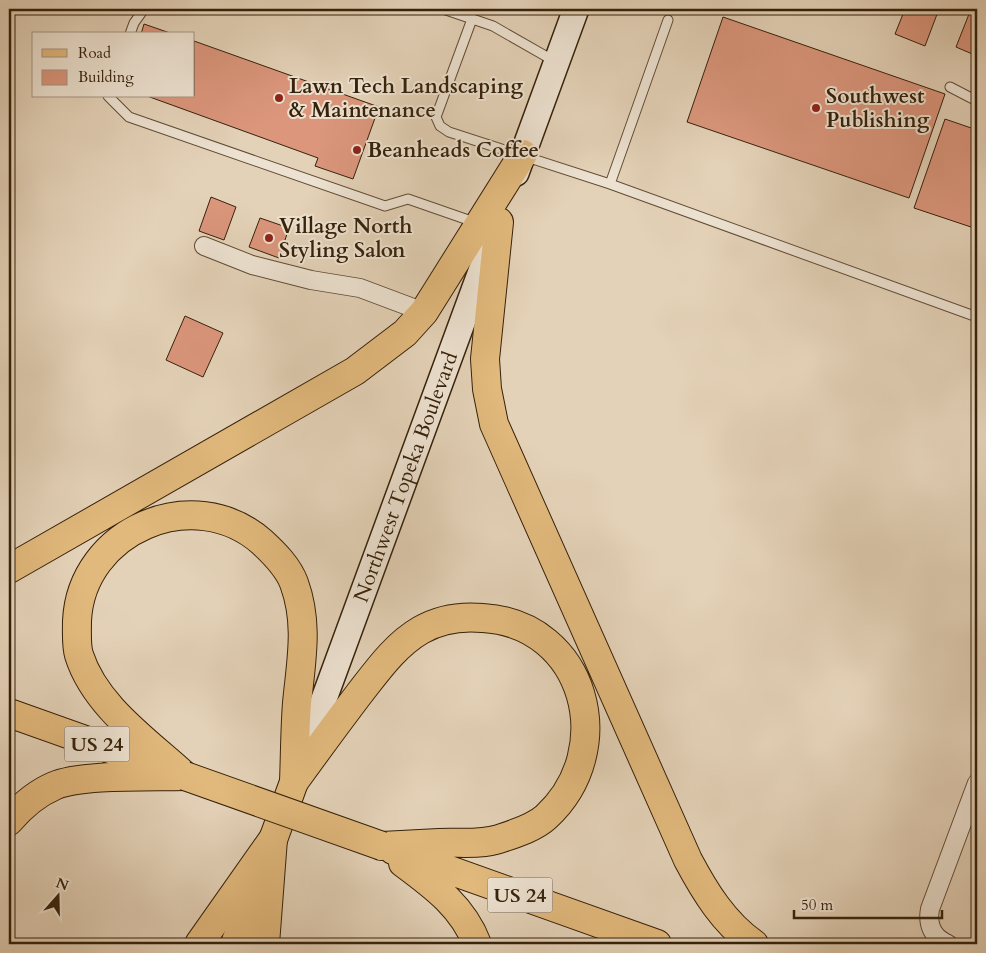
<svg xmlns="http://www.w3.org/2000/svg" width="986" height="953" font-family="Cardo,serif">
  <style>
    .building { fill: #db967c; stroke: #35210a }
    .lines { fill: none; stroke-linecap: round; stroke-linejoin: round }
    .lane-casing { stroke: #614d36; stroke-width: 11 }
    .street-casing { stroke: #614d36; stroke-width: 20 }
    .secondary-casing { stroke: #35210a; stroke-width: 28 }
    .primary-casing { stroke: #35210a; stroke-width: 30 }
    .highway-casing { stroke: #35210a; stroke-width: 30 }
    .lane { stroke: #ede2d1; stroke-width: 9 }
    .street { stroke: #ede2d1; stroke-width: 18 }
    .secondary { stroke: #ede2d1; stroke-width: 25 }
    .primary { stroke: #e2b97c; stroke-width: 28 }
    .highway { stroke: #e2b97c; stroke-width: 28 }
    .highway-bridge-casing { stroke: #35210a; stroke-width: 30; stroke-linecap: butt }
    .highway-bridge { stroke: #e2b97c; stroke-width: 28 }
    .poi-dot { fill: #8f2418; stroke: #ede2d1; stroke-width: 2 }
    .labels { text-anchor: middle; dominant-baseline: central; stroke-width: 4; stroke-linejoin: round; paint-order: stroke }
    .shield { fill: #ede2d1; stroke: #6c5b46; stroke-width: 1 }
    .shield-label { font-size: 20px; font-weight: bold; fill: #35210a }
    .poi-label { font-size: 21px; font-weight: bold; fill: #35210a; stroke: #ede2d1; text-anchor: start }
    .street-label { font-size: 21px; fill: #35210a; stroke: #ede2d1 }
  </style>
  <rect width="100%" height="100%" fill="#e4d2b8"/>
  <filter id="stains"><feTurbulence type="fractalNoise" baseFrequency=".004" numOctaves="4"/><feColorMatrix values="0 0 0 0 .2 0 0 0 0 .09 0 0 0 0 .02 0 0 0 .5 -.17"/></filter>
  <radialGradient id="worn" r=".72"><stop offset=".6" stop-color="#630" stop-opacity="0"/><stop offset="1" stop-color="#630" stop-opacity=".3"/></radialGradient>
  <!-- building -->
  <path class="building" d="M118,9H134L132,14Z
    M905,9H939L925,46L895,34Z
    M971,9H977V56L956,47Z
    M723,17L945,94L909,198L687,122Z
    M144,24L173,34H141Z
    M194,41L379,107L353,179L315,166L318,158L147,96H194Z
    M945,119L977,130V229L914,208Z
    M211,197L236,207L224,240L199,231Z
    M260,218L289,228L279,258L249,247Z
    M185,316L223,333L203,377L166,360Z"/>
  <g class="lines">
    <!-- lane casing -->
    <g class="lane-casing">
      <path id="lane" d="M443,9L493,26L556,62
        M472,19L436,117L440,126L449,132L610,184L977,317
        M130,34L134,23L144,9
        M950,87L977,101
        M108,96L129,117L385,206L408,199L477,223
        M610,184L668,20"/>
    </g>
    <!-- street casing -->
    <g class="street-casing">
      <path id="street" d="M204,246L252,265L311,280L360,288L424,312
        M948,944C933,938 927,925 930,909L977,783"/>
    </g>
    <!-- secondary casing -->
    <g class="secondary-casing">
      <g id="secondary">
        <path d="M516,173L576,9"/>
        <path id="s1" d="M299,767L491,244"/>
      </g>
    </g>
    <!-- primary casing -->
    <g class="primary-casing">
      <path id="primary" d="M235,944L294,782"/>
    </g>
    <!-- highway casing -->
    <g class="highway-casing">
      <path id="highway" d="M499,222L485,359L487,389L494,424L688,860C705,892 724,923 754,944
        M9,569L355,371L405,333L424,312L523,154
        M9,713L172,771
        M185,776C147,741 95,706 79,655C76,645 77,632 77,621C81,530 194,482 262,542C275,554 288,567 294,583C309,624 301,661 297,703C295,729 295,756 294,782
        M294,782C315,753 337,723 359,694C377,671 395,645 421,630C440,619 462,616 483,618C586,624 619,750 546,817C534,828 514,834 499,839C481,845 458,842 439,843C420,844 401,845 382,846
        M9,821C22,806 35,794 54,786C80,774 153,777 185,776
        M393,850L657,944
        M403,863C434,886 463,907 477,944
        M199,944L273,839
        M265,944L273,839"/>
    </g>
    <!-- lane -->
    <use href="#lane" class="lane"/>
    <!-- street -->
    <use href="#street" class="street"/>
    <!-- secondary -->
    <use href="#secondary" class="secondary"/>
    <!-- primary -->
    <use href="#primary" class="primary"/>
    <!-- highway -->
    <use href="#highway" class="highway"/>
    <!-- highway-bridge casing -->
    <g class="highway-bridge-casing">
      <path id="highway-bridge" d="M185,776L382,846"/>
    </g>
    <!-- highway-bridge -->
    <use href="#highway-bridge" class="highway-bridge"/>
  </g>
  <!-- markers -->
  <g class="poi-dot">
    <circle cx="279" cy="98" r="5"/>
    <circle cx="816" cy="108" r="5"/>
    <circle cx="357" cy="150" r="5"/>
    <circle cx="269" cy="238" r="5"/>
  </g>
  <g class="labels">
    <!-- shield labels -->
    <g class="shield">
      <rect x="64.5" y="726.5" width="65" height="35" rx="4"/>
      <rect x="487.5" y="877.5" width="65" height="35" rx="4"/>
    </g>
    <g class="shield-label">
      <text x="97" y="744">US 24</text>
      <text x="520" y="895">US 24</text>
    </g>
    <!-- poi labels -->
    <g class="poi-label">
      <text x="289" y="86">Lawn Tech Landscaping<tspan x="289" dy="24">&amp; Maintenance</tspan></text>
      <text x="826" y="96">Southwest<tspan x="826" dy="24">Publishing</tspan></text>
      <text x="367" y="150">Beanheads Coffee</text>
      <text x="279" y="226">Village North<tspan x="279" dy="24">Styling Salon</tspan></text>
    </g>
    <!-- street labels -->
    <g class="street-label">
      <text stroke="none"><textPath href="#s1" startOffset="309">Northwest Topeka Boulevard</textPath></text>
    </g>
  </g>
  <!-- margin -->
  <rect width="986" height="953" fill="none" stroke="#e4d2b8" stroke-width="30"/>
  <rect x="10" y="10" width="966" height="933" fill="none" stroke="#35210a" stroke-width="2.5"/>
  <rect x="15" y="15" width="956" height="923" fill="none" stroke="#35210a"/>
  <!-- legend -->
  <rect x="32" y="32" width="162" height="65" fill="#ede2d1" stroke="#a39581"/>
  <rect x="42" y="49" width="25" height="8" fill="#e2b97c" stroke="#a39581"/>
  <text x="78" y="58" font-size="15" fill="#35210a">Road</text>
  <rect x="42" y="70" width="25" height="15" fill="#db967c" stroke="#a39581"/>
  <text x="78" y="82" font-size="15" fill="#35210a">Building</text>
  <!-- north arrow -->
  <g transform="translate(58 896) rotate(20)" stroke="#ede2d1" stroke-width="4" paint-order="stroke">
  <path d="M0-4L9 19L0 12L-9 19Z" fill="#35210a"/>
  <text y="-8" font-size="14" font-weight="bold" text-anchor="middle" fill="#35210a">N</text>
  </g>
  <!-- scale -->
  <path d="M794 910v8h148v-8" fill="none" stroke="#35210a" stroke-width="2.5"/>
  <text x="801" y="910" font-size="15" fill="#35210a" stroke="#ede2d1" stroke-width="4" paint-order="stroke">50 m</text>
  <rect width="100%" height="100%" filter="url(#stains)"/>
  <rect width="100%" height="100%" fill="url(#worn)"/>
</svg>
